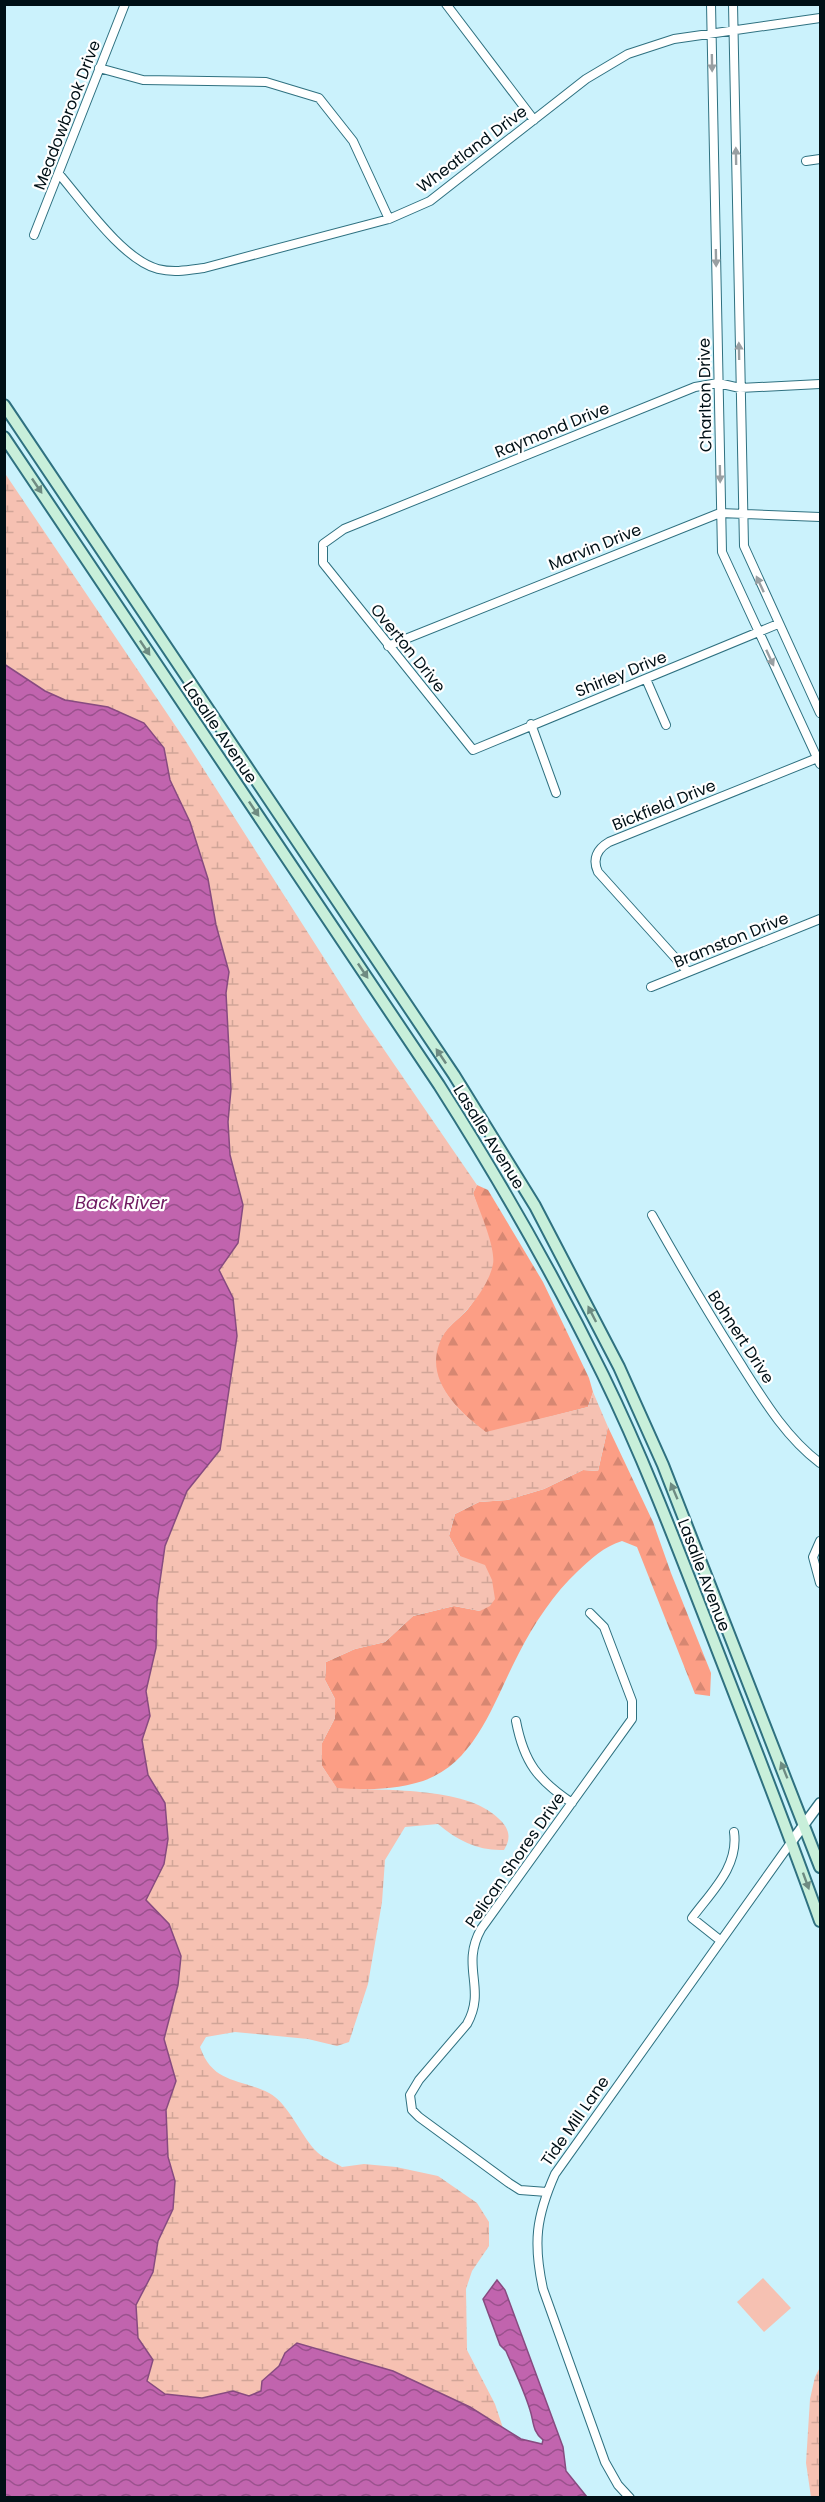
<svg xmlns="http://www.w3.org/2000/svg" width="825" height="2502" font-family="Poppins,sans-serif">
  <style>
    .green { fill: #f6c1b2 }
    .forest { fill: url(#forest-firs) }
    .wetland { fill: url(#wetland-marsh) }
    .water { fill: url(#water-waves); stroke: #874b80; stroke-width: 1.5 }
    .lines { fill: none; stroke-linecap: round; stroke-linejoin: round }
    .minor-casing { stroke: #2f7180; stroke-width: 10 }
    .tertiary-casing { stroke: #2f7180; stroke-width: 12 }
    .secondary-casing { stroke: #2f7180; stroke-width: 14 }
    .minor { stroke: #fff; stroke-width: 8 }
    .tertiary { stroke: #fff; stroke-width: 9 }
    .secondary { stroke: #c8efda; stroke-width: 10 }
    .oneway { fill: #999fa2 }
    .oneway2 { fill: #6e8b82 }
    .labels { text-anchor: middle; dominant-baseline: central; stroke-width: 4.5; stroke-linejoin: round; paint-order: stroke }
    .street-label { font-size: 16px; fill: #001016; stroke: #fff }
    .water-label { font-size: 18px; font-style: italic; fill: #701b62; stroke: #fff }
  </style>
  <defs>
    <pattern id="forest-firs" width="22" height="20" patternUnits="userSpaceOnUse" patternTransform="scale(1.5)"><rect width="22" height="20" fill="#fc9e85"/><path d="M5 1l3.5 6h-7zM16 11l3.5 6h-7z" fill="#d68772"/></pattern>
    <pattern id="wetland-marsh" width="20" height="14" patternUnits="userSpaceOnUse" patternTransform="scale(1.5)"><rect width="20" height="14" fill="#f6c1b2"/><path d="M1 5h8M5 5V1M11 12h8M15 12V8" fill="none" stroke="#d1a598"/></pattern>
    <pattern id="water-waves" width="16" height="10" patternUnits="userSpaceOnUse" patternTransform="scale(1.5)"><rect width="16" height="10" fill="#c164ae"/><path d="M0 5q4-4 8 0t8 0" fill="none" stroke="#9a518d"/></pattern>
  </defs>
  <rect width="100%" height="100%" fill="#cbf2fc"/>
  <!-- green -->
  <path class="green" d="M763,2278L791,2308L764,2332L737,2302Z"/>
  <!-- forest -->
  <path class="forest" d="M477,1185L488,1190L543,1282L589,1378L593,1392L588,1407L486,1433C456,1410 416,1372 445,1332C451,1324 461,1317 468,1309C475,1300 480,1291 486,1282L478,1208L473,1193Z
    M608,1427L653,1522L671,1573L711,1673L710,1696L695,1694L637,1547L622,1541C603,1547 592,1558 578,1571C554,1593 534,1624 519,1653C495,1698 477,1763 423,1781C394,1790 366,1790 337,1789L322,1766V1743L335,1718V1699L325,1680L326,1662L355,1649L385,1642L413,1616L454,1606L480,1611L460,1556L449,1536L455,1514L479,1502L507,1500L544,1489L583,1470L598,1471Z"/>
  <!-- wetland -->
  <path class="wetland" d="M4,472L185,740L363,1019L477,1185L473,1193C479,1209 496,1248 493,1264C490,1281 475,1302 463,1314C457,1320 448,1327 444,1334C420,1375 455,1409 486,1432L588,1407L593,1392L608,1427L598,1471L583,1470L544,1489L507,1500L479,1502L455,1514L449,1536L460,1556L485,1565L492,1580L495,1599L490,1606L480,1611L454,1606L413,1616L385,1642L355,1649L326,1662L325,1680L335,1699V1718L322,1743V1766L337,1788C381,1791 466,1786 498,1818C509,1828 512,1837 504,1850C478,1851 458,1841 438,1824L405,1827L385,1860L382,1902L368,1984L349,2042L337,2046L308,2039L235,2032L206,2037L200,2047C213,2084 239,2078 269,2093C287,2102 301,2135 315,2150C321,2157 334,2162 342,2167L364,2164L396,2167L438,2176L477,2203L489,2222V2246L472,2271L466,2289L467,2350L495,2404L503,2428L470,2407L285,2353L279,2366L262,2381L261,2392L249,2396L233,2391L202,2398L165,2394L147,2381L153,2360L137,2338L136,2305L153,2272L158,2241L173,2209L175,2181L168,2157L166,2110L176,2081L164,2039L178,1985L169,1924L146,1900L164,1864L165,1803L148,1775L142,1740L150,1716L146,1691L156,1648L157,1602L165,1546L187,1491L220,1450L233,1298L219,1270L238,1243L243,1205L230,1155L228,1122L231,1089L226,993L229,972L216,925L208,879L190,823L170,780L164,747L108,707L65,700L45,691L5,664Z
    M820,2367V2497H811L806,2463L810,2399L815,2377Z"/>
  <!-- water -->
  <path class="water" d="M4,664L45,691L65,700L108,707L144,723L164,748L170,780L190,822L208,879L216,925L229,972L226,993L231,1089L228,1122L230,1155L243,1205L238,1243L219,1270L233,1298L237,1336L220,1450L187,1491L165,1546L157,1602L156,1648L146,1691L150,1716L142,1740L148,1775L165,1803L168,1839L164,1864L146,1900L169,1924L181,1956L178,1985L164,2039L176,2081L166,2110L168,2157L175,2181L173,2209L158,2241L153,2272L136,2305L138,2338L153,2360L147,2381L165,2394L202,2398L233,2391L249,2396L261,2391L262,2381L279,2366L285,2353L297,2343L393,2371L470,2407L521,2439L542,2444L543,2440C532,2431 534,2422 530,2410C524,2390 514,2370 506,2351L500,2345L483,2299L497,2280L505,2290L563,2447L566,2471L587,2497H5Z"/>
  <g class="lines">
    <!-- minor casing -->
    <g class="minor-casing">
      <path id="minor" d="M446,4L534,120
        M711,4L722,552L820,764
        M733,4L744,546L820,713
        M99,68L143,80L266,82L319,98L353,141L389,219
        M806,161L820,159
        M59,174C83,202 123,260 158,269C174,273 189,270 204,268L389,219L430,201L586,79L628,54L674,39L820,18
        M34,235L125,4
        M778,624L473,750L323,563V544L344,529L695,387L718,383L740,388L820,384
        M388,646L720,513L820,517
        M646,679L666,725
        M531,724L556,793
        M688,972L598,872C592,859 597,849 609,842L820,757
        M651,987L820,919
        M652,1215C679,1263 706,1309 735,1355C760,1394 783,1435 820,1463
        M820,1541L813,1557L820,1583
        M516,1721C524,1763 538,1780 572,1803
        M721,1941L692,1918C711,1892 739,1867 734,1832
        M547,2192L520,2190L509,2183L419,2117L412,2110L410,2095L419,2080L467,2024C487,1988 460,1967 481,1929L632,1719V1701L604,1627L590,1613
        M630,2498L618,2485L605,2462L543,2289C533,2243 536,2217 555,2174L792,1841"/>
    </g>
    <!-- tertiary casing -->
    <g class="tertiary-casing">
      <path id="tertiary" d="M792,1841L820,1803"/>
    </g>
    <!-- secondary casing -->
    <g class="secondary-casing">
      <path id="secondary" d="M4,405L454,1075L535,1206L619,1367L663,1465L820,1867
        M4,437L439,1085C499,1179 554,1275 603,1375C646,1463 680,1554 715,1644C751,1737 787,1828 820,1921"/>
    </g>
    <!-- minor -->
    <use href="#minor" class="minor"/>
    <!-- tertiary -->
    <use href="#tertiary" class="tertiary"/>
    <!-- secondary -->
    <use href="#secondary" class="secondary"/>
  </g>
  <!-- one-way arrows -->
  <defs><path id="oneway-solid" d="M-6-.8H1V-3.2L6.5 0L1 3.2V.8H-6Z" transform="scale(1.5)"/></defs>
  <g class="oneway">
    <use href="#oneway-solid" transform="translate(712 63) rotate(89)"/>
    <use href="#oneway-solid" transform="translate(736 156) rotate(-91)"/>
    <use href="#oneway-solid" transform="translate(716 258) rotate(89)"/>
    <use href="#oneway-solid" transform="translate(739 351) rotate(-91)"/>
    <use href="#oneway-solid" transform="translate(720 474) rotate(89)"/>
    <use href="#oneway-solid" transform="translate(760 584) rotate(-115)"/>
    <use href="#oneway-solid" transform="translate(770 658) rotate(65)"/>
  </g>
  <g class="oneway2">
    <use href="#oneway-solid" transform="translate(37 486) rotate(56)"/>
    <use href="#oneway-solid" transform="translate(145 648) rotate(56)"/>
    <use href="#oneway-solid" transform="translate(254 809) rotate(56)"/>
    <use href="#oneway-solid" transform="translate(363 971) rotate(56)"/>
    <use href="#oneway-solid" transform="translate(441 1056) rotate(-124)"/>
    <use href="#oneway-solid" transform="translate(592 1314) rotate(-117)"/>
    <use href="#oneway-solid" transform="translate(674 1491) rotate(-113)"/>
    <use href="#oneway-solid" transform="translate(784 1770) rotate(-112)"/>
    <use href="#oneway-solid" transform="translate(806 1881) rotate(70)"/>
  </g>
  <g class="labels">
    <!-- street labels -->
    <g class="street-label">
      <text transform="translate(67 115) rotate(-69)">Meadowbrook Drive</text>
      <text transform="translate(472 149) rotate(-37)">Wheatland Drive</text>
      <text transform="translate(705 395) rotate(-91)">Charlton Drive</text>
      <text transform="translate(552 430) rotate(-22)">Raymond Drive</text>
      <text transform="translate(595 547) rotate(-22)">Marvin Drive</text>
      <text transform="translate(408 648) rotate(51)">Overton Drive</text>
      <text transform="translate(621 674) rotate(-22)">Shirley Drive</text>
      <text transform="translate(220 732) rotate(56)">Lasalle Avenue</text>
      <text transform="translate(664 805) rotate(-22)">Bickfield Drive</text>
      <text transform="translate(731 940) rotate(-22)">Bramston Drive</text>
      <text transform="translate(489 1137) rotate(58)">Lasalle Avenue</text>
      <text transform="translate(741 1337) rotate(57)">Bohnert Drive</text>
      <text transform="translate(704 1575) rotate(69)">Lasalle Avenue</text>
      <text transform="translate(515 1860) rotate(-55)">Pelican Shores Drive</text>
      <text transform="translate(575 2121) rotate(-55)">Tide Mill Lane</text>
    </g>
    <!-- water labels -->
    <g class="water-label">
      <text x="121" y="1202">Back River</text>
    </g>
  </g>
  <!-- border -->
  <rect width="825" height="2502" fill="none" stroke="#001016" stroke-width="12"/>
</svg>
